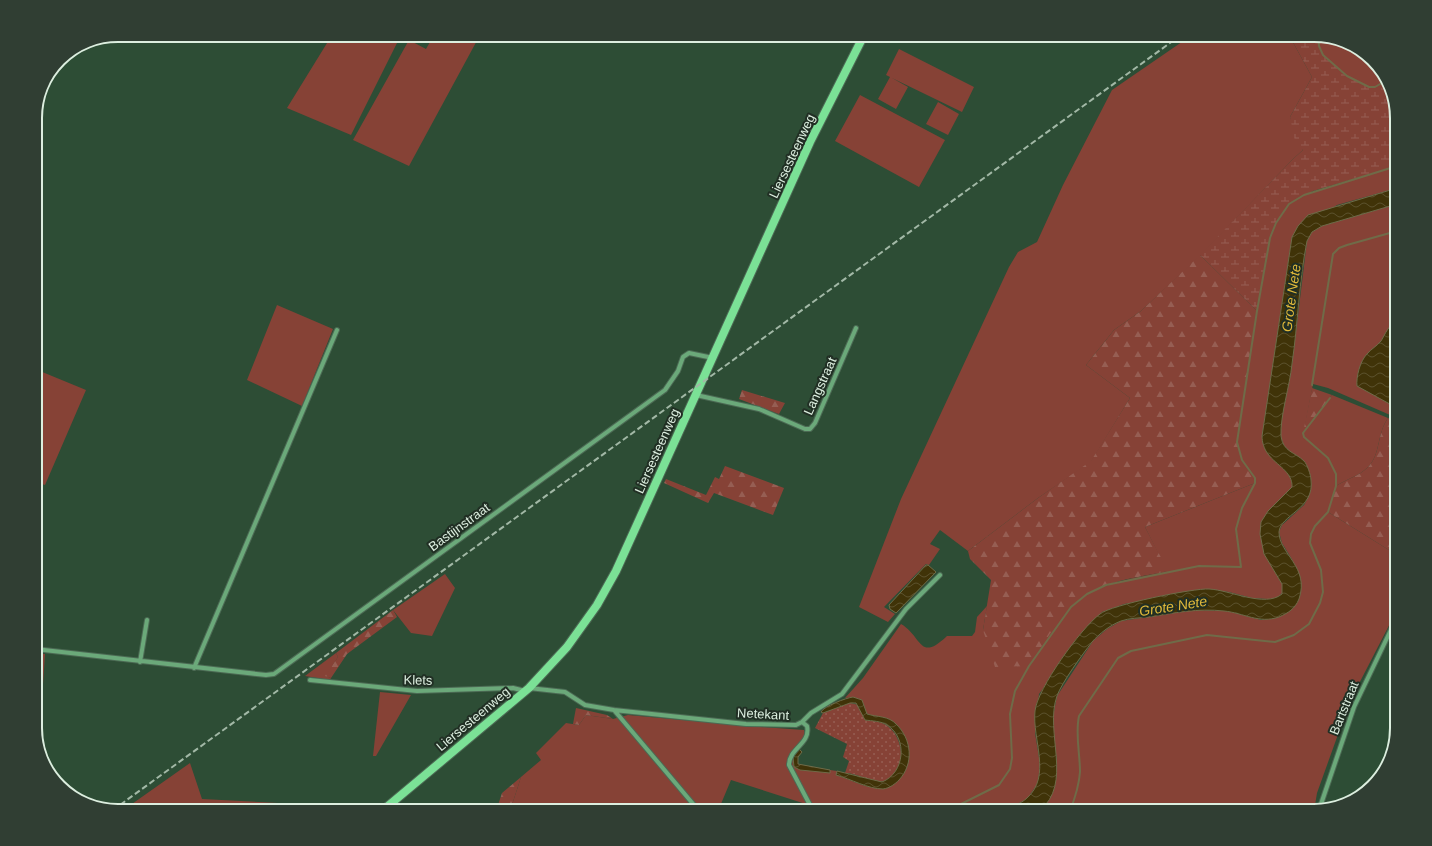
<svg xmlns="http://www.w3.org/2000/svg" width="1432" height="846" font-family="Helvetica,sans-serif">
  <style>
    .grass { fill: #864236 }
    .forest { fill: url(#forest-firs) }
    .wetland { fill: url(#wetland-marsh) }
    .garden { fill: url(#garden-dots) }
    .water { fill: url(#water-waves); stroke: #6f6b48 }
    .lines { fill: none; stroke-linecap: round; stroke-linejoin: round }
    .stream { stroke: #6f6b48; stroke-width: 2 }
    .street-casing { stroke: #4c6a54; stroke-width: 6 }
    .secondary-casing { stroke: #4c6a54; stroke-width: 10 }
    .street { stroke: #6ba97a; stroke-width: 4 }
    .secondary { stroke: #7be196; stroke-width: 8 }
    .rail { stroke: #a2b8a6; stroke-width: 2; stroke-dasharray: 6 3; stroke-linecap: butt }
    .labels { text-anchor: middle; dominant-baseline: central; stroke-width: 4; stroke-linejoin: round; paint-order: stroke }
    .street-label { font-size: 13px; fill: #dceedf; stroke: #212f24 }
    .water-label { font-size: 14px; font-style: italic; fill: #e2ba3a; stroke: #212f24 }
    .rim { fill: none; stroke: #dceedf; stroke-width: 2 }
  </style>
  <defs>
    <pattern id="forest-firs" width="22" height="20" patternUnits="userSpaceOnUse"><rect width="22" height="20" fill="#864236"/><path d="M5 1l3.5 6h-7zM16 11l3.5 6h-7z" fill="#965e53"/></pattern>
    <pattern id="wetland-marsh" width="20" height="14" patternUnits="userSpaceOnUse"><rect width="20" height="14" fill="#864236"/><path d="M1 5h8M5 5V1M11 12h8M15 12V8" fill="none" stroke="#965e53"/></pattern>
    <pattern id="garden-dots" width="8" height="8" patternUnits="userSpaceOnUse"><rect width="8" height="8" fill="#864236"/><path d="M2 2h.1M6 6h.1" fill="none" stroke="#965e53" stroke-width="1.8" stroke-linecap="round"/></pattern>
    <pattern id="water-waves" width="16" height="10" patternUnits="userSpaceOnUse"><rect width="16" height="10" fill="#403308"/><path d="M0 5q4-4 8 0t8 0" fill="none" stroke="#5b512c"/></pattern>
  </defs>
  <rect width="100%" height="100%" fill="#2d4d35"/>
  <!-- grass -->
  <path class="grass" d="M332,35H401L351,135L287,108Z
    M434,35H480L409,166L353,140L409,40L426,49Z
    M1192,35H1289L1312,77L1290,117L1303,150L1293,159L1200,256L1141,311L1114,330L1086,365L1130,398L1091,462L1038,498L968,551L940,530L930,544L940,549L929,565L926,564L884,607L895,614L888,622L859,607L901,499L1009,267L1018,252L1037,242L1063,185L1112,90Z
    M1318,36L1356,46L1386,76L1387,80L1375,87H1369L1347,76L1323,55L1319,46Z
    M899,49L974,87L962,112L892,78L908,87L896,109L878,99L890,77L886,75Z
    M860,95L945,140L919,187L835,141Z
    M938,102L959,114L948,135L926,124Z
    M1397,166V188L1337,205L1292,237L1262,436L1291,478L1293,487L1268,511L1276,573L1282,584V593L1276,599H1268L1252,598L1229,592L1207,589L1124,604L1102,612L1039,694L1035,733L1040,764L1038,783L1027,799L1003,811H888V807L812,806L731,780L718,811H510L521,777L541,760L536,753L566,723L579,725L586,715L613,719L628,715L748,726L804,730C808,743 791,752 793,765L830,773V770L837,771L836,775C846,778 862,786 871,787C894,788 910,777 907,753C906,742 904,730 895,723C886,716 875,718 866,713C864,699 858,696 845,698L863,678L901,624C922,636 919,663 947,636H972L975,632L977,617L987,606L983,630L1057,623C1061,618 1066,612 1071,607C1096,582 1134,579 1167,571L1145,527L1255,483L1254,478L1242,460L1237,442L1257,311L1270,238L1276,223L1289,204L1304,195Z
    M1397,204V418L1328,388L1313,384L1304,431L1332,395L1388,418C1378,432 1380,450 1372,462C1364,475 1348,478 1336,486L1328,512L1397,555V610L1350,701L1317,793L1314,811H1039L1043,808L1056,779L1057,761L1052,722L1057,696L1093,641L1107,629L1121,621L1193,610L1228,611L1261,620L1275,618L1293,561L1282,543L1279,532L1282,525L1304,505L1309,496L1311,480L1305,462L1292,454L1284,446L1281,437V423L1292,365L1307,241L1312,232L1322,226Z
    M277,305L333,329L302,406L247,380Z
    M35,369L86,390L45,485L35,482Z
    M445,574L455,588L432,636L411,633L393,610Z
    M35,653L45,654L39,745L35,733Z
    M336,653L338,657L326,676L331,678L330,680L305,676Z
    M380,692L411,695L376,756H373Z
    M190,763L202,799L278,803L271,811H122Z"/>
  <!-- forest -->
  <path class="forest" d="M1200,255L1257,311L1237,442L1242,460L1255,478V483L1145,527L1168,571C1147,576 1124,578 1105,586C1068,600 1050,634 1029,666L995,667L983,630L991,580L970,559L968,551L1038,498L1091,461L1130,398L1086,365L1114,330L1141,311Z
    M1312,388L1332,395L1303,433Z
    M742,390L785,403L779,414L739,399Z
    M1388,418L1397,423V555L1328,512L1336,486C1348,478 1364,475 1372,462C1380,450 1378,432 1388,418Z
    M725,466L784,488L773,515L714,493L708,503L664,483L666,479L706,495L715,477L719,479Z
    M393,610L397,617L347,654L331,678L325,676L338,657L336,653Z
    M576,708L607,715L613,719L586,715L579,725L573,724Z
    M521,777L510,811H496L502,793Z
    M278,803L376,808L372,811H288L285,807L281,811H271Z"/>
  <!-- wetland -->
  <path class="wetland" d="M1289,35L1318,36L1319,46L1323,55L1347,76L1369,87H1375L1387,80L1397,113V166L1313,191L1289,204L1276,223L1270,238L1257,311L1200,255L1293,159L1303,150L1295,141L1290,117L1312,77Z"/>
  <!-- garden -->
  <path class="garden" d="M850,703L859,705L865,720C872,721 880,721 886,725C905,736 908,775 884,781C871,785 858,772 845,773L849,761L843,757L847,744L815,728L823,713Z"/>
  <!-- water -->
  <path class="water" d="M1397,188V204L1322,226L1312,232L1307,241C1299,281 1298,323 1292,364C1290,385 1280,416 1281,436C1283,452 1295,452 1304,461C1307,464 1311,475 1311,480C1315,509 1280,515 1279,532C1279,554 1310,567 1299,599C1295,609 1288,613 1279,617C1259,624 1244,613 1224,611C1198,608 1174,613 1149,617C1140,618 1129,618 1121,621C1110,625 1099,634 1092,642C1082,655 1062,682 1057,696C1044,732 1074,784 1039,811H1003C1010,807 1021,804 1027,798C1052,776 1032,739 1035,711C1037,689 1081,628 1100,614C1110,605 1194,588 1209,589C1230,590 1265,608 1282,594V584L1264,554L1260,534L1261,522L1268,511L1292,487C1293,472 1276,465 1268,454C1264,449 1262,442 1262,436L1292,237L1298,226L1308,215Z
    M1397,322V408L1357,386C1356,377 1360,361 1367,354C1371,349 1377,346 1381,341C1386,333 1388,325 1397,322Z
    M926,565H928L936,572L896,613L890,609L889,605Z
    M853,697L862,700L867,714C877,717 889,716 896,724C912,739 914,764 899,780C895,784 890,788 883,789C868,789 851,779 836,775L837,771L882,782C905,773 908,738 887,725C881,721 872,721 865,720L856,703H850L823,713L821,712C824,706 846,698 853,697Z
    M799,749L802,752L798,757V764L830,770V773L800,770L794,767L793,757Z"/>
  <g class="lines">
    <!-- stream -->
    <path class="stream" d="M1318,36L1319,46L1323,55L1347,76L1369,87H1375L1387,80
      M1312,385L1333,254L1339,248L1347,245L1397,231
      M947,811L999,785L1010,769L1012,758L1010,714L1015,691L1029,666L1071,607L1087,594L1106,585L1199,566L1241,567L1236,529L1242,508L1255,483V478L1242,460L1237,442L1257,311L1270,238L1276,223L1289,204L1304,195L1397,166
      M1070,811C1075,798 1079,786 1080,772C1080,753 1075,734 1079,716L1118,658L1131,651L1207,635L1275,642L1294,635L1309,624L1320,603L1323,592L1321,570L1310,543L1311,534L1315,526L1328,512L1336,486V474L1328,458L1304,437L1303,433L1330,398"/>
    <!-- street casing -->
    <g class="street-casing">
      <path id="street" d="M696,395L759,409L805,429H810L815,423L856,328
        M35,649L266,675L274,674L665,390L678,371L683,357L689,353L713,358
        M140,662L147,620
        M194,668L337,330
        M310,680L417,691L513,688L525,691
        M529,688L565,692L585,705L614,710L746,724L796,725L802,722L811,713L842,694L906,609L940,575
        M614,710L699,811
        M802,722L807,726C811,744 789,748 789,765L811,807
        M1319,810L1354,707L1397,617"/>
    </g>
    <!-- secondary casing -->
    <g class="secondary-casing">
      <path id="secondary" d="M382,811L529,688L567,647L597,605L616,571L659,476L810,142L864,35"/>
    </g>
    <!-- street -->
    <use href="#street" class="street"/>
    <!-- secondary -->
    <use href="#secondary" class="secondary"/>
    <!-- rail -->
    <path class="rail" d="M113,810L1181,35"/>
  </g>
  <g class="labels">
    <!-- street labels -->
    <g class="street-label">
      <text transform="translate(792 156) rotate(-65)">Liersesteenweg</text>
      <text transform="translate(820 386) rotate(-66)">Langstraat</text>
      <text transform="translate(657 451) rotate(-66)">Liersesteenweg</text>
      <text transform="translate(459 527) rotate(-36)">Bastijnstraat</text>
      <text transform="translate(418 680) rotate(1)">Klets</text>
      <text transform="translate(1344 708) rotate(-68)">Bartstraat</text>
      <text transform="translate(763 714) rotate(3)">Netekant</text>
      <text transform="translate(473 719) rotate(-40)">Liersesteenweg</text>
    </g>
    <!-- water labels -->
    <g class="water-label">
      <text transform="translate(1291 298) rotate(-82)">Grote Nete</text>
      <text transform="translate(1173 606) rotate(-9)">Grote Nete</text>
    </g>
  </g>
  <!-- crop -->
  <path d="M0 0H1432V846H0ZM118 42H1314A76 76 0 0 1 1390 118V728A76 76 0 0 1 1314 804H118A76 76 0 0 1 42 728V118A76 76 0 0 1 118 42Z" fill="#303e33" fill-rule="evenodd"/>
  <path class="rim" d="M118 42H1314A76 76 0 0 1 1390 118V728A76 76 0 0 1 1314 804H118A76 76 0 0 1 42 728V118A76 76 0 0 1 118 42Z"/>
</svg>
